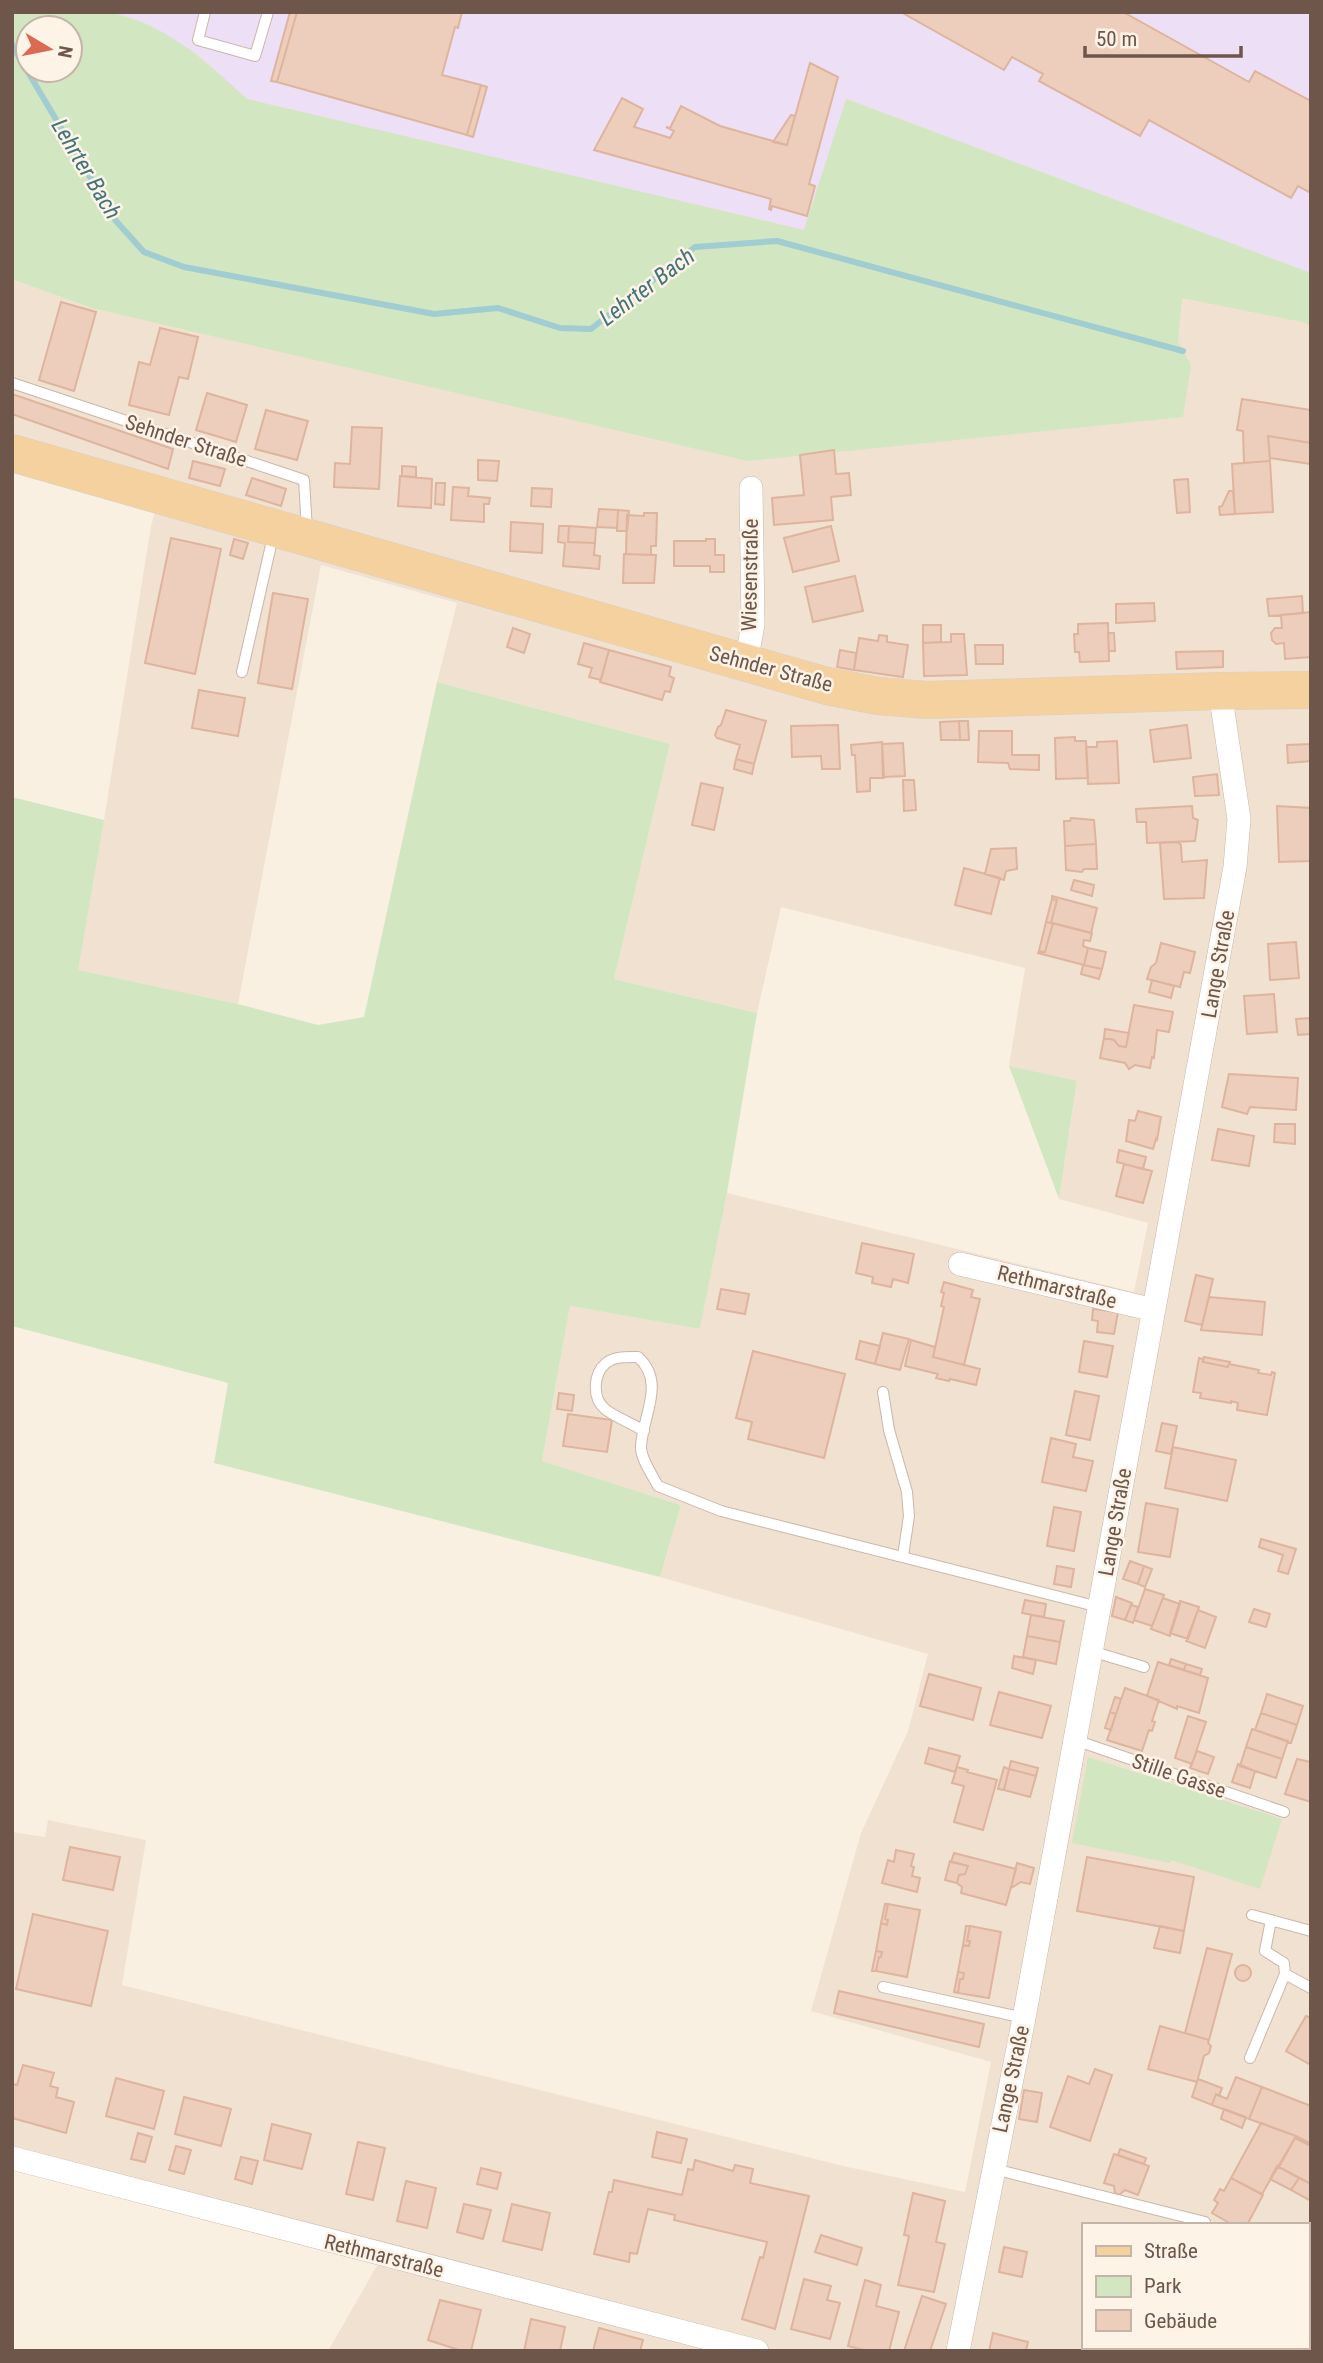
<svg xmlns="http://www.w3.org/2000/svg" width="1323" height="2363" font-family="'Roboto Condensed',sans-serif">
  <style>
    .residential { fill: #f1e1d1; fill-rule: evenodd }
    .education { fill: #eddff6 }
    .green { fill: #d2e6c2; fill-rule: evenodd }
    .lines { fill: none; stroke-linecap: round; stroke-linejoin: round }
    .stream { stroke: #a0ccd2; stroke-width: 6 }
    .building { fill: #edcebc; stroke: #deb49e; stroke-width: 2 }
    .service-casing { stroke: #c9b7aa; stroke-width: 12 }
    .minor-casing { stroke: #c9b7aa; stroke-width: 24 }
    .tertiary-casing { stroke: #c9b7aa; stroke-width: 30 }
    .primary-casing { stroke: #d7d0cd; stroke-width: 38 }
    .service { stroke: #fff; stroke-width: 10 }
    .minor { stroke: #fff; stroke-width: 23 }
    .tertiary { stroke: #fff; stroke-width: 28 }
    .primary { stroke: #f4d19f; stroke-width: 37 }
    .labels { text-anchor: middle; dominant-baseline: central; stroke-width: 5; stroke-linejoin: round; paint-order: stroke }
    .street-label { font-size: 21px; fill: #6f564b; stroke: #fdf4e7 }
    .water-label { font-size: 23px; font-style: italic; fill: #43737b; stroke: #fdf4e7 }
  </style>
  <rect width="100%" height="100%" fill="#faf0e2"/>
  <!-- residential -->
  <path class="residential" d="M12,12H1311V2351H328L382,2257L12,2159V1832L45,1837L48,1820L146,1840L122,1985L843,2166L965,2192L991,2062L811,2011L861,1833L908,1731L928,1654L660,1577L681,1505L542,1461L570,1306L700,1329L727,1193L1134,1292L1148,1223L1059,1199L1077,1082L1009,1066L1025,968L781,907L757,1013L614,979L670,744L437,682L457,603L321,565L238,1004L77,970L104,820L151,526L164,481L12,436ZM28,28H70V70H28ZM1083,2225H1307V2347H1083Z"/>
  <!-- education -->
  <path class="education" d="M105,12H1311V273L847,99L804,230L247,99L196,53L140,21Z"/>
  <!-- green -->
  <path class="green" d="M12,12C42,12 75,9 105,12C162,20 207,62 247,99L804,230L846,99L1311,273V326L1302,322L1182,298L1178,342L1191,365L1183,417L748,461L92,308L12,279ZM28,28H70V70H28Z
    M437,682L670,744L614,979L757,1013L727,1193L700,1329L570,1306L542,1461L681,1505L660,1577L214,1463L228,1383L12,1326V797L104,820L78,970L238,1004L318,1025L364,1017Z
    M1009,1066L1077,1081L1059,1199Z
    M1088,1757L1282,1819L1260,1889L1171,1860L1170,1863L1072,1843Z"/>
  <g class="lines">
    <!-- stream -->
    <path class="stream" d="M12,45L116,221L144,252L184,267L434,314L498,308L560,328L591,329L695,247L777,241L1183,351"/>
  </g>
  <!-- building -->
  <path class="building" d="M290,12H297L277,82L271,81Z
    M297,12H462L458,28L455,27L442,75L481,85L467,135L277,82Z
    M901,12H1123L1249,82L1255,71L1311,101V193L1298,186L1291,198L1149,120L1140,136L1039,81L1043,74L1012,57L1004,70Z
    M810,63L838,77L809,184L815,186L807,216L772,206L771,210L769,209L771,199L594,150L622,98L643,109L634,127L661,135L670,138L674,131L666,127L670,128L681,106L720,126L787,145Z
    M481,85L487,87L473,137L467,135Z
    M791,115L795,116L787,145L773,142Z
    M61,302L96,312L74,391L39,380Z
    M160,328L198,337L188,379L179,377L169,415L129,405L139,362L150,365Z
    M207,393L247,405L236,442L196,430Z
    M12,394L173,449L168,469L12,414Z
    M1242,399L1311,410V443L1268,436L1270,461L1244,463L1243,431L1237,430Z
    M266,410L308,421L297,460L255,449Z
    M352,427L382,428L379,489L334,487L335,463L350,464Z
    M1268,436L1311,443V464L1270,458Z
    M834,450L836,474L849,473L851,495L831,497L833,520L774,525L772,498L804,495L800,455Z
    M478,460L499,461L497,481L478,480Z
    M193,461L225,469L220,486L189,478Z
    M1270,461L1273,512L1235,514L1232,464Z
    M402,466L416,467V477L402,476Z
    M400,476L432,479L431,508L398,506Z
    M252,478L286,489L281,506L246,495Z
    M1188,479L1190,512L1177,513L1174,480Z
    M436,483H445L444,505L435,504Z
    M453,487L469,488L468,496L490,498L489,504H484V522L451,520Z
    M532,488L552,489L551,507L531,506Z
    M1229,491H1233L1235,514L1220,515L1219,507L1222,506Z
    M599,509L618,510L617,528L597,527Z
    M618,510L629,511L627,531H617Z
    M644,513H657L656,546H651V555L626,554L627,515L644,516Z
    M511,522L543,524L542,553L510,551Z
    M559,526H569L568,542L595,543L594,555L600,556L599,569L563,566L565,543L558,542Z
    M569,526L596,528L595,543L568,542Z
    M831,526L839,561L793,572L784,538Z
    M171,538L221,549L195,674L145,663Z
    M234,539L248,543L243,559L230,555Z
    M706,539H715V555H724V572H710V566H674V541H706Z
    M624,554L656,555L654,583H623Z
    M855,576L863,611L813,622L805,587Z
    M273,593L308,599L292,689L258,683Z
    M1302,596L1303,613L1269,616L1267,599Z
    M1154,603L1155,621L1116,623V604Z
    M1311,612V657L1285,659L1284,643L1276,644L1272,640L1271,633L1275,628H1282L1281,615Z
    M1108,623L1109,661L1080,662L1079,652H1075L1074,634H1078V624Z
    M923,625H941V642L923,643Z
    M513,628L530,634L524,653L507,647Z
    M1108,633H1114L1115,651H1109Z
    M951,634H964L967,675L924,676L923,643L951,642Z
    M879,635L887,636V642L908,645L903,677L854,670L859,638L878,641Z
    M584,643L609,650L601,680L589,677L592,668L578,664Z
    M975,645H1003V664H976Z
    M609,650L671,667L669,676L674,678L670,692L665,691L662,700L600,682Z
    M840,650L856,653L854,670L837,667Z
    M1223,651V667L1177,669L1176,652Z
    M199,690L245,698L238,736L192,728Z
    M726,710L766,721L754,764L736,759L740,745L717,738L715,735L718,727L721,725Z
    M959,721L960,740H941L940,722Z
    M959,721H968L969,740H960Z
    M838,725L840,769H822L821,756L792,757L791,726Z
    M1187,725L1191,758L1154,762L1150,730Z
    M979,731H1012V755H1039V770L1010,769L1008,763L978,762Z
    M1075,737V741H1086L1088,778L1056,779L1055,738Z
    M1117,741L1119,783L1088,784L1086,747H1097V742Z
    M882,742L884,778H870V791L857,792L855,755H852L851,745Z
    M903,743L905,776L883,777L882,744Z
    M1311,744V761L1288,763L1287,745Z
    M736,759L754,764L752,774L734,769Z
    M1217,774L1219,795L1195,796L1193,777Z
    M903,780H914L916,810L904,811Z
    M701,783L723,788L714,830L692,825Z
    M1192,806L1193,818L1198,820L1195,841L1147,843L1146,822H1137L1136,809Z
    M1277,806L1311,808V861L1279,862Z
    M1071,818L1094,820L1096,844L1065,846L1064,821H1070Z
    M1178,842L1181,845L1182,862L1207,860L1204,898L1164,899L1160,843Z
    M1096,844L1097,869H1084L1082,872L1066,870L1065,846Z
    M1016,848L1017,869L1006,871L1004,880L985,874L991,849Z
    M964,868L1000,878L991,914L955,905Z
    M1074,880L1094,885L1092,896L1071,890Z
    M1052,896L1097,908L1091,933L1051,923L1057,900L1052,899Z
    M1052,899L1057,900L1051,923L1046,922Z
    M1046,922L1053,923L1045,952L1039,951Z
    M1053,923L1092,933L1090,941L1084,940L1083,946L1088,948L1084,965L1038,953L1039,951L1045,952Z
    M1296,942L1299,978L1270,980L1268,944Z
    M1161,943L1195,952L1190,973L1184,972L1180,987L1147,979L1151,967L1156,963Z
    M1088,948L1106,952L1102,969L1084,965Z
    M1083,965L1102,969L1099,979L1081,974Z
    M1152,980L1174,986L1171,998L1149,992Z
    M1274,994L1277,1032L1247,1034L1244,996Z
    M1134,1005L1173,1012L1169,1032L1157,1030L1154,1058L1152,1057L1150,1068L1135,1065L1129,1069L1125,1063L1100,1058L1104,1038L1114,1040L1119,1046L1126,1047Z
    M1311,1018V1034L1298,1035L1296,1019Z
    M1105,1029L1129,1033L1126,1047L1119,1046L1114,1040L1104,1038Z
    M1229,1074L1298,1078L1296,1110L1250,1107L1247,1114L1222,1107Z
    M1138,1111L1161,1117L1157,1140L1156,1139L1153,1149L1126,1141L1129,1120L1135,1121Z
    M1275,1124H1295V1144L1274,1142Z
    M1218,1129L1254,1136L1249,1166L1212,1160Z
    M1119,1150L1146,1157L1143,1169L1117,1162Z
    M1124,1164L1152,1171L1143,1203L1116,1196Z
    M862,1243L914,1254L908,1283L893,1279L891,1287L872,1283L873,1277L856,1273Z
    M1196,1275L1213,1279L1202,1325L1185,1321Z
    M944,1282L973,1290L971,1297L980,1299L964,1365L933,1357L944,1307L941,1306L944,1293L941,1292Z
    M721,1289L749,1294L745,1314L717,1309Z
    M1209,1297L1265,1302L1262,1335L1201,1330Z
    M1093,1309L1118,1312L1114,1334L1097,1332L1098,1321L1092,1320Z
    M883,1333L909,1339L900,1370L875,1364Z
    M911,1340L935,1347L933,1357L980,1369L976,1385L950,1379L949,1381L936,1378L938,1374L905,1366Z
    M860,1341L880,1346L875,1364L856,1359Z
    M1084,1341L1113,1346L1107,1377L1079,1372Z
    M753,1351L845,1374L824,1458L748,1439L752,1422L736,1418Z
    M1204,1357L1230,1362L1229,1364L1228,1367L1203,1362Z
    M1199,1358L1203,1359V1362L1228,1367L1229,1364L1259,1370L1258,1373L1271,1375L1272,1372L1275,1373L1267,1415L1237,1410L1238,1403L1231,1401V1403L1200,1398L1201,1393L1193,1392Z
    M1075,1391L1099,1396L1090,1440L1066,1435Z
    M559,1393L574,1395L572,1411L557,1409Z
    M568,1414L612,1420L607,1452L563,1446Z
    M1162,1423L1177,1426L1171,1454L1156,1451Z
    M1051,1438L1076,1444L1073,1457L1093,1461L1086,1491L1042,1482Z
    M1173,1447L1236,1460L1227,1501L1165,1488Z
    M1146,1503L1178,1509L1170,1557L1138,1552Z
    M1054,1507L1081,1512L1074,1551L1047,1546Z
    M1261,1539L1296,1549L1288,1574L1278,1571L1283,1555L1259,1547Z
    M1130,1561L1144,1566L1138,1584L1123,1579Z
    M1057,1566L1074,1569L1071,1587L1054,1584Z
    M1144,1566L1152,1569L1145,1587L1138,1584Z
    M1145,1589L1164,1595L1152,1626L1134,1620Z
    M1116,1597L1132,1603L1125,1620L1112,1616Z
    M1163,1598L1180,1604L1170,1636L1151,1629Z
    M1025,1600L1046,1604L1044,1617L1022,1613Z
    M1180,1601L1199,1607L1188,1639L1170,1633Z
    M1131,1605L1138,1607L1133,1623L1125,1620Z
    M1254,1609L1270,1614L1266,1627L1249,1622Z
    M1198,1610L1216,1617L1205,1648L1186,1641Z
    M1031,1615L1064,1621L1060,1642L1027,1636Z
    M1027,1636L1060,1642L1056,1664L1023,1657Z
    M1014,1656L1036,1660L1033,1674L1012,1668Z
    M1171,1659L1186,1664L1184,1670L1169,1665Z
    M1158,1662L1208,1678L1199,1713L1177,1706V1709L1147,1696Z
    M1186,1664L1202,1669L1200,1675L1184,1670Z
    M929,1674L981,1688L973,1720L920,1706Z
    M1125,1688L1159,1700L1152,1721L1155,1722L1152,1731L1149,1730L1142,1751L1107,1740Z
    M999,1692L1051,1706L1042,1738L990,1725Z
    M1267,1694L1303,1706L1297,1725L1261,1713Z
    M1115,1697L1121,1699L1116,1714L1110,1712Z
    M1110,1712L1116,1714L1111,1730L1105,1728Z
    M1261,1713L1297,1725L1291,1743L1255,1730Z
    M1188,1716L1206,1722L1192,1764L1175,1758Z
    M1252,1729L1288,1741L1282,1759L1246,1747Z
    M1246,1747L1282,1759L1276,1778L1240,1766Z
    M929,1748L960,1756L955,1772L925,1763Z
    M1197,1751L1214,1757L1208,1774L1190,1768Z
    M1297,1759L1311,1762V1802L1285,1794Z
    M1011,1761L1038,1768L1036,1776L1009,1769Z
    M1238,1764L1255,1771L1250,1788L1232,1782Z
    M957,1767L968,1770L967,1772L997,1780L983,1830L954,1822L964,1786L952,1783Z
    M1004,1767L1009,1769L1004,1790L998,1789Z
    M1009,1769L1036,1776L1030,1797L1004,1790Z
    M70,1847L120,1857L113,1890L63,1880Z
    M896,1850L914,1854L911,1866L914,1867L912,1876L920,1878L917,1892L882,1883L888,1860L894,1862Z
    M954,1853L1016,1869L1006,1905L961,1893L962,1887L957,1883L959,1875L965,1874L968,1866L951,1862Z
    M1087,1857L1194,1877L1184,1931L1077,1911Z
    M950,1861L968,1866L965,1874L959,1875L957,1883L945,1880Z
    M1017,1863L1034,1868L1030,1884L1021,1882L1011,1888Z
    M885,1904H888L885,1919L888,1920L887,1925L881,1923Z
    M888,1904L920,1910L907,1977L876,1971L879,1957H881L882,1952L876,1951L881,1923L887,1925L888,1920L885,1919Z
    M33,1914L108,1931L91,2006L16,1989Z
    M966,1926H970L967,1941H970L969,1946L963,1945Z
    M970,1926L1001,1932L989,1998L958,1993L960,1979H963L964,1973L958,1972L963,1945L969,1946L970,1941H967Z
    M1160,1926L1184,1931L1180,1953L1154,1948Z
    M1207,1948L1232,1954L1209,2040L1185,2033Z
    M876,1951L882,1952L881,1957H879L876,1971H872Z
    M1235 1973a8 8 0 1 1 16 0a8 8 0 1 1-16 0Z
    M958,1972L964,1973L963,1979H960L958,1993L954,1992Z
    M839,1991L984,2024L979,2047L834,2013Z
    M1306,2016L1311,2018V2065L1286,2051Z
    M1160,2026L1209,2040L1208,2043L1211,2046L1209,2053L1204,2056L1197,2082L1148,2069Z
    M23,2065L54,2073L50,2086L58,2088L56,2097L74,2102L66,2133L12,2118V2084L17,2085Z
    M1095,2069L1112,2075L1090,2141L1050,2127L1068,2076L1089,2084Z
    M1236,2077L1262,2087L1249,2119L1212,2105L1216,2094L1227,2099Z
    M116,2078L164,2091L154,2129L106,2116Z
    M1198,2079L1222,2088L1219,2096L1216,2094L1212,2105L1192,2097Z
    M1262,2087L1311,2106V2144L1296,2136L1249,2119Z
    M1024,2090L1042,2093L1037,2122L1019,2119Z
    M184,2097L231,2109L221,2146L175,2134Z
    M1224,2109L1246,2117L1242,2128L1221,2119Z
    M1261,2123L1296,2136L1262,2194L1231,2178Z
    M272,2124L311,2134L302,2169L264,2160Z
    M657,2132L687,2139L681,2163L652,2157Z
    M138,2133L152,2137L145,2162L131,2159Z
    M1295,2138L1311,2146V2184L1279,2167Z
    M358,2142L385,2148L373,2200L346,2194Z
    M176,2146L191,2150L184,2174L169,2170Z
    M1120,2149L1146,2158L1144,2164L1118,2155Z
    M1114,2154L1149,2166L1138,2195L1125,2190L1119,2195L1115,2193L1114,2186L1104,2183Z
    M241,2157L258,2161L252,2184L235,2179Z
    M695,2160L733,2171L735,2165L753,2169L750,2183L809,2196L775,2329L742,2319L760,2257L763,2258L767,2242L674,2220L675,2215L648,2209L637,2254L630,2253L629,2262L594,2254L609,2192H612L614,2180L682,2195L688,2169L693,2170Z
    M1277,2166L1299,2178L1291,2190L1270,2179Z
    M481,2168L501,2173L497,2189L477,2184Z
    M1231,2178L1263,2195L1247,2225H1233L1212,2213L1218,2203L1214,2200L1220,2189L1224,2191Z
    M1299,2178L1311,2184V2201L1291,2190Z
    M406,2181L436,2188L427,2228L397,2221Z
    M913,2193L945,2201L936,2242L945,2244L934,2292L898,2285L909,2236L904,2235Z
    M464,2204L491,2210L483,2239L457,2232Z
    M512,2204L550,2213L542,2250L503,2241Z
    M821,2235L862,2248L857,2265L815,2252Z
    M1004,2247L1027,2252L1022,2277L999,2272Z
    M804,2279L831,2286L827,2300L840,2303L830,2339L791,2329Z
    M865,2280L881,2285L876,2306L899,2312L889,2351H868L848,2346Z
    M922,2296L946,2304L930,2351H904Z
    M440,2300L481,2310L471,2351H462L428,2340Z
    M531,2319L565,2327L560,2351H524Z
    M599,2328L643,2340L640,2351H593Z
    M993,2333L1028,2342L1026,2351H989Z
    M1140,2347H1187V2351H1139Z"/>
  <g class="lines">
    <!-- service casing -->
    <g class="service-casing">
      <path id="service" d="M205,12L198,40L255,56L268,12
        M12,383L304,480L307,530
        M242,672L274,532
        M883,1392L889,1430L907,1492L909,1516L903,1556
        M644,1431C633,1424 613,1416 605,1409C592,1398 593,1374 606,1363C615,1356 627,1357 638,1357C666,1382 643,1415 641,1446C640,1458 653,1476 658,1486L721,1511L1099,1607
        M1091,1651L1144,1667
        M1075,1740L1284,1812
        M1252,1915L1311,1931
        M1285,1974L1311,1988
        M883,1987L1024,2018
        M1250,2058L1285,1974L1284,1963L1265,1951L1271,1920
        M994,2169L1205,2222"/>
    </g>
    <!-- minor casing -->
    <g class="minor-casing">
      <path id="minor" d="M746,663L753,624L751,488
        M960,1264L1154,1310
        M12,2158L757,2351
        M958,2351L1024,2018L1235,867L1239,819L1220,691"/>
    </g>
    <!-- tertiary casing -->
    <g class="tertiary-casing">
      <path id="tertiary" d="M1307,2277L1311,2272
        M1262,2351L1264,2347"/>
    </g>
    <!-- primary casing -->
    <g class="primary-casing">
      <path id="primary" d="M12,453L827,686L878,696L927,700L1220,691L1311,690"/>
    </g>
    <!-- service -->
    <use href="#service" class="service"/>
    <!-- minor -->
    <use href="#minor" class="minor"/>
    <!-- tertiary -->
    <use href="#tertiary" class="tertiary"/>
    <!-- primary -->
    <use href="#primary" class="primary"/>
  </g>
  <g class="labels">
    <!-- street labels -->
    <g class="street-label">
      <text transform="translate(186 441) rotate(18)">Sehnder Straße</text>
      <text transform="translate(750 575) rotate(-89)">Wiesenstraße</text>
      <text transform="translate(771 669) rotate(15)">Sehnder Straße</text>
      <text transform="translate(1218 964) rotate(-80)">Lange Straße</text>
      <text transform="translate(1057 1287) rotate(14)">Rethmarstraße</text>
      <text transform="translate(1115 1522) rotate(-80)">Lange Straße</text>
      <text transform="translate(1179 1776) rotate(19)">Stille Gasse</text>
      <text transform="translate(1011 2079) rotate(-78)">Lange Straße</text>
      <text transform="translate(384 2256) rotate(14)">Rethmarstraße</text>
    </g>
    <!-- water labels -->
    <g class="water-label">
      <text transform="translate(86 169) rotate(59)">Lehrter Bach</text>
      <text transform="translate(647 287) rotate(-37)">Lehrter Bach</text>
    </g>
  </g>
  <!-- border -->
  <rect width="1323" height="2363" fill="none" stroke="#6f564b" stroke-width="28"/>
  <!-- legend -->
  <rect x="1082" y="2223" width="228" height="126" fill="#fdf4e7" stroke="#c4b5a9" stroke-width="2"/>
  <rect x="1096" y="2246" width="35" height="10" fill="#f4d19f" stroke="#c4b5a9" stroke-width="2"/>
  <text x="1144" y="2258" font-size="21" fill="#6f564b">Straße</text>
  <rect x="1096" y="2276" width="35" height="21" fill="#d2e6c2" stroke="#c4b5a9" stroke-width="2"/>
  <text x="1144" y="2293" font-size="21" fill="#6f564b">Park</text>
  <rect x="1096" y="2310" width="35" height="21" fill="#edcebc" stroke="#c4b5a9" stroke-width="2"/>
  <text x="1144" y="2328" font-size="21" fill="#6f564b">Gebäude</text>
  <!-- north arrow -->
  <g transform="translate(49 49) rotate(100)"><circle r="33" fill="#fdf4e7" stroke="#c4b5a9" stroke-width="2"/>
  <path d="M0-5L12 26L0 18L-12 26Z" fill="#da6b50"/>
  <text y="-10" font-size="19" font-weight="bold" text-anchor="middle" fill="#6f564b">N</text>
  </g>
  <!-- scale -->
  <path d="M1085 46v10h156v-10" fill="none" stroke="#6f564b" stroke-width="3.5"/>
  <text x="1096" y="46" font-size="21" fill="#6f564b" stroke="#fdf4e7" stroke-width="5" paint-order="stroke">50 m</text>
</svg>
